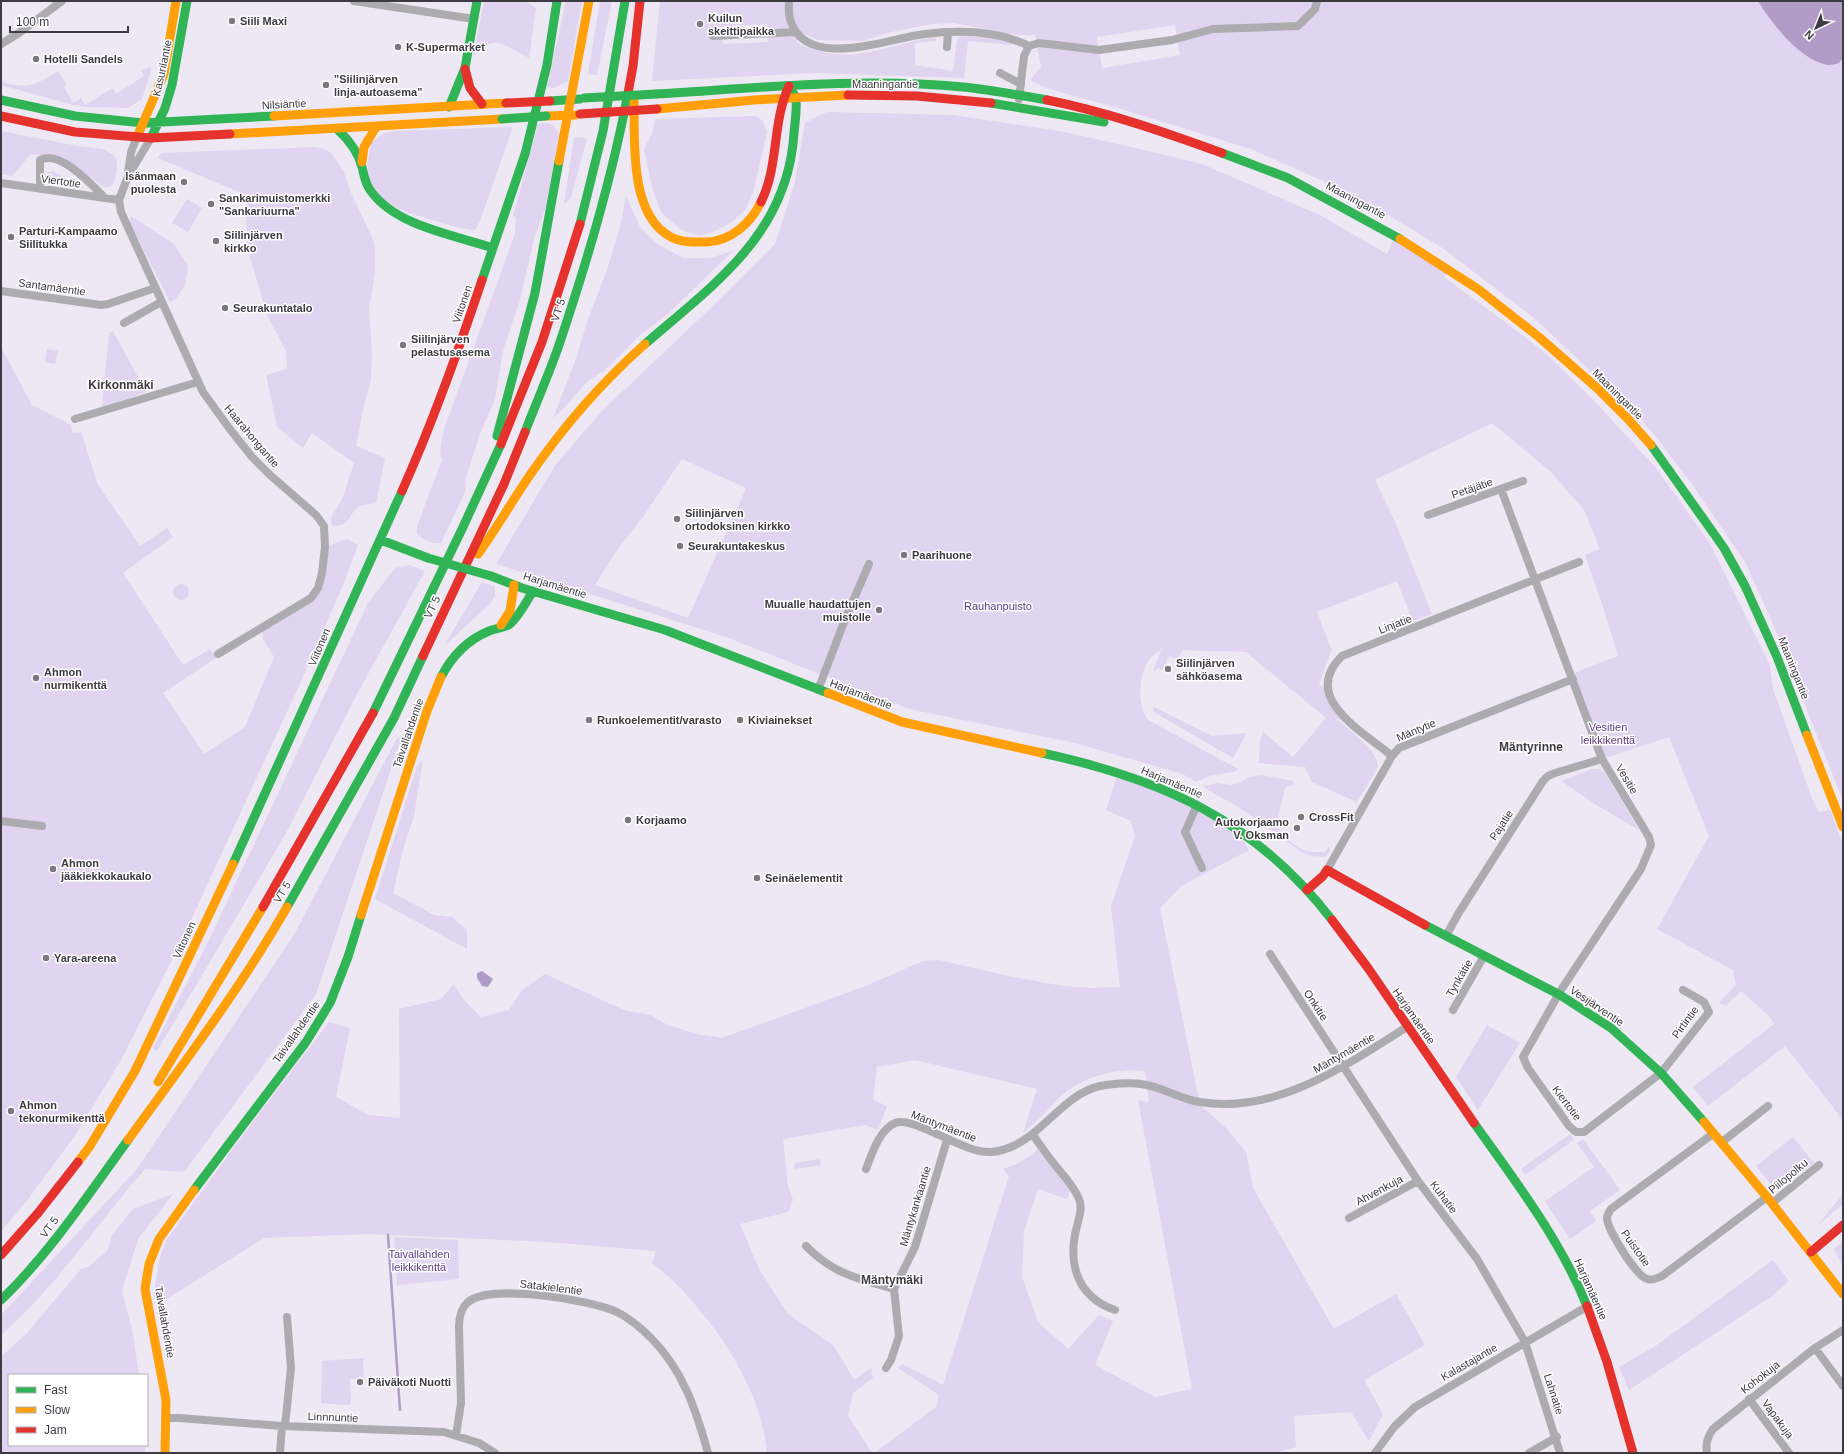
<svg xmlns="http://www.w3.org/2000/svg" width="1844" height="1454" font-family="Arial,sans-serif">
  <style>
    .green { fill: #e0d4f0; fill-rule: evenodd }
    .water { fill: #b19cc8 }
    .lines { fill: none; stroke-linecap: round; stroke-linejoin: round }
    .stream { stroke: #b19cc8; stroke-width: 2.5 }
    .street { stroke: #acabaf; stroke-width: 8 }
    .fast { stroke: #30b455; stroke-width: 9 }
    .slow { stroke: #ff9f0a; stroke-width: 9 }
    .jam { stroke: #e5322d; stroke-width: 9 }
    .fast-bridge { stroke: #30b455; stroke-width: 9 }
    .jam-bridge { stroke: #e5322d; stroke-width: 9 }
    .poi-dot { fill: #7b7780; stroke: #fff; stroke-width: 1.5 }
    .labels { text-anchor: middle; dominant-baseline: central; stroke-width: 3; stroke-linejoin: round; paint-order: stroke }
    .poi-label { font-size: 11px; font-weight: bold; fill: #3d3a42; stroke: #fff; text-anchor: start }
    .street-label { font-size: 11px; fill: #3d3a42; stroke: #fff }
    .park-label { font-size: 11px; fill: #613b84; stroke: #fff }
    .neighbourhood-label { font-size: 12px; font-weight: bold; fill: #3d3a42; stroke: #fff }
  </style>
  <rect width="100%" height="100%" fill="#ede8f3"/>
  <!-- green -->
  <path class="green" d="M484,1H525L536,8L529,58C518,53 502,40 491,43C484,45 478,52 473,56Z
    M566,1H582L568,81L554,88L547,87Z
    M600,1H612L597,75L588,74Z
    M660,1H1758L1780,32L1839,63L1843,58V801L1771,619L1745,562L1694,487L1657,438L1639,417L1534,318L1444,249L1395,219L1321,180L1251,149L1118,108L1049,89L1030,80L1041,67L1035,35H1017L954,23L931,24L887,33L863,41L818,40L805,34L796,42C848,70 885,44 936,37V41L915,43V65L953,71L957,40L960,36L994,37L1014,43L1011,45L968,41L964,78L813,73L652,81ZM767,24L768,42L723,44V26ZM1175,25L1180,55L1102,68L1097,37Z
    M149,67L152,68L142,99L128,108L89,107L73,105L1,85V81C27,91 37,84 58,71L67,85L64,87L73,103L81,98L85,105L113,88L116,94L144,76L141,71Z
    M827,112L953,115L1065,132L1174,157L1202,164L1320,215L1387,254L1395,236L1451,272L1444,277L1517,331L1552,359L1599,406L1656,468L1709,542L1770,665L1773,689L1813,801L1819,812L1830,810L1843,845V1122L1833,1107L1785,1046L1708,1106L1693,1087L1774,1024L1769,1016L1741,991L1726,1006L1719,1003L1736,985L1733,970L1657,929L1709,836L1669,737L1602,759L1573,679L1576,672L1618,656L1604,610L1585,555L1600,549L1584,510L1551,472L1492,423L1375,480L1396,524L1432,614L1413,621L1397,581L1317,612L1332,651L1331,652L1319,684L1329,690L1355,728L1334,717C1347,729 1378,749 1378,767L1357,802L1312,782L1305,767L1259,763L1260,741L1263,732L1293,757L1326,718L1246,652L1183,650L1177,659L1169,656L1163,670L1158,668L1156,671H1153L1162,648C1158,652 1151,656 1148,661C1138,678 1137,704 1148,720L1238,769L1234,772L1209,776L1196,782L1183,774L1075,743L909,709L726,637L496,564L556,464L602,411L718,301L775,244L794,186L805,123ZM682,459L746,488L688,618L595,585L617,550L643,517Z
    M756,116L763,121L767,132L754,189L746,209L732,222L715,231L699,236L680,229L661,212L652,187L644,149L653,131L655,119Z
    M543,123C552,123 555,126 559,134L545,210L535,235L520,300L503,351L495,399L480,434L466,477L465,492L441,543C431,544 425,540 417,534V526L442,460L440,452L443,432L515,234L516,218L513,216L538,124Z
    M513,127L480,221L475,230C461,229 449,225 436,221C411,214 378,206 369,177C366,165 369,154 371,143L384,133L396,131Z
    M1,131L78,146L103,149L112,154L117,159C117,168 117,181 110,187H104C79,170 62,152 30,155L12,176L1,174Z
    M574,137L587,138L571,198L564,204Z
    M316,147L326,150L332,154L344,172L351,193L373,239L375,251V273L369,309L372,353L371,380L363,409L356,446L385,458L376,503C371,504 363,504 359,507C348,514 351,526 334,526L331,523V518L343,497L354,463L312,433L303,448L277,427L266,375L287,369L286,351L267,315L247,247L246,195L158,158L161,153Z
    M53,171L85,189L44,182C44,174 45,173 53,171Z
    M626,196L640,227L657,244L683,258H710L733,251L670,312L639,336L605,370L588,381L559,413L553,418L576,359L587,322L607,270L620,227Z
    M187,199L202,208L188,232L172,223Z
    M131,216L174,244L188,266L185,285L176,299L170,302L129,221Z
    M113,331L146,392L102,407L109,333Z
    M1,347L32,405L71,425L73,433L81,432L98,485L140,546L167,528L173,537L123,573L183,665L210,649L216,658L163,693L204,754L245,727L274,657L263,639L262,628L315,594L325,547L347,539L358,545L343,585L303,677L178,948L121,1060L76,1134L26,1202L1,1231Z
    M47,349L58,351L55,364L45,362Z
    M410,565L425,571L356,696L285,835L157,1051L153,1048L206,946L368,603L395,568Z
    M482,582L495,587V596L490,604L444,646Z
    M173 592a8 8 0 1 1 16 0a8 8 0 1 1-16 0Z
    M1152,706L1212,736L1247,733L1233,758L1154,712Z
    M402,736L316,994L184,1172L145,1169C97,1224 56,1287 1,1335V1315L137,1169L295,933L396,740Z
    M423,760L414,816L403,849L393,893L434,915L452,917L467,930V949L375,899L417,766Z
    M1592,769H1600L1605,773L1639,830L1598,806L1561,781Z
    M1118,773L1189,800L1239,833L1249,850L1181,886L1160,908L1200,1105L1225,1127L1246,1152L1253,1188L1334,1329L1396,1294L1425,1345L1364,1380L1383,1414L1369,1441L1351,1412L1294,1416L1296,1447L1274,1453H874L936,1407L939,1395L898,1368L902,1364L943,1385L1009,1176L1003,1169C1019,1164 1030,1158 1041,1145L1072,1186L1067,1199L1038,1189L1024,1231L1022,1277L1038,1322L1068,1349L1099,1315L1113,1321L1095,1365L1155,1397L1192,1389L1138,1100L1149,1102L1145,1071C1116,1067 1083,1077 1061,1096C1057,1099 1054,1104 1050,1108C1042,1117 1032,1125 1023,1133L1037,1089L915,1060L877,1067L873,1100L887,1106L878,1130L865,1125L783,1139L788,1186L793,1200L788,1212L740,1224L759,1269L788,1314L834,1346L854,1380L871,1368L873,1378L853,1393L848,1416L872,1453H767C762,1393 722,1332 682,1290C673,1280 662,1271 652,1263L656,1251L547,1242L369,1234L264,1238L159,1304L153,1296L160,1257L167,1239L243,1135L329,1022L350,1028L336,1097L368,1115L400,1118L399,1009L441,999L454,984L463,999L481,1017L509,1010L522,990L545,974L624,1010L650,1015L668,1025L697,1034L722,1038L863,987L923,961L939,960L1008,976L1063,986L1090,988L1120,987L1111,906L1135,836L1131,821L1106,810Z
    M1262,775L1293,781V784L1285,788L1276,826C1295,845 1296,853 1325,852L1329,846L1330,850L1326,857L1312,856L1303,853L1240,808L1203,787L1217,783L1231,785L1240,783L1249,777Z
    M1487,1025L1520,1043L1478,1110L1456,1077Z
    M1570,1134L1574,1140L1525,1175L1521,1169Z
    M1793,1137L1814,1163L1780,1189L1774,1188L1756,1166Z
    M1583,1139L1620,1190L1590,1211L1596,1221L1570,1239L1545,1201L1594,1167L1577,1143Z
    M820,1159L821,1165L795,1169L794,1163Z
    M173,1194L138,1239L122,1291L132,1329L139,1375H9V1445H145V1453H1V1357L27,1333L81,1269L89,1266L108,1250L112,1235L133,1209Z
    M1843,1195V1204L1818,1225L1839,1199Z
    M394,1237L458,1240L459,1279L397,1285Z
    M1843,1241V1266L1834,1249Z
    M1773,1260L1789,1281L1772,1296L1629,1390L1619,1367L1657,1345Z
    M364,1358L363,1364L364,1378L350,1379L351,1403L348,1405L321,1403L322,1361Z"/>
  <!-- water -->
  <path class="water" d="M1758,1H1843V58L1839,63C1836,64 1831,65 1827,65C1799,59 1772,24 1758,1Z
    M482,971L493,979L488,987L482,986L477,978V973Z"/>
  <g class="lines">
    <!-- stream -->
    <path class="stream" d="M388,1235L400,1410"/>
    <!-- street -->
    <path class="street" d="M354,1L474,19
      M789,1C789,8 788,15 791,22C808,71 889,38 925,34C959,30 997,30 1029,46
      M713,36L796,32
      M1,44L19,33L62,1
      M947,47L948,32
      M1000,73L1021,84
      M1019,99L1024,56L1029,46L1039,43L1099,50L1172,40L1213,29L1298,26L1315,9L1317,1
      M151,138L128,176L119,200L121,212L203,392L229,428L252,457L270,475L316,515L324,526L325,547L322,573L318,588L311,598L218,654
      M128,173L131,152L137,137
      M1,183L119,200
      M40,189V160C60,149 93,186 105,198
      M1,291L101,305L108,304L155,288
      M124,323L161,302
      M75,419L198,382
      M1501,489L1602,759L1649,837L1651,845L1641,869L1561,990L1523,1057L1528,1068L1569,1126L1576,1132H1584L1661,1073L1709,1012L1704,1002L1683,990
      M1428,515L1523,481
      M818,690L844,622L869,564
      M1392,756C1364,732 1299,698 1342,656L1579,562
      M1197,805L1185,832L1202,868
      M1,821L42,826
      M1327,870L1392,756L1399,748L1573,679
      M1446,936L1458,914L1543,781L1548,776L1555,773L1602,759
      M1270,954L1418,1181L1477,1259L1525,1342L1560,1453
      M1453,1010L1484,956
      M1714,1133L1611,1209C1609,1212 1607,1215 1607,1218C1607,1229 1636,1276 1647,1279C1652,1281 1657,1278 1662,1276L1767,1197
      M1033,1135C1040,1145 1047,1155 1055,1165C1063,1175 1074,1186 1079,1199C1083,1209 1079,1216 1077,1226C1067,1263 1077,1297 1115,1310
      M1722,1142L1768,1106
      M866,1169C872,1154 879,1130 895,1123C914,1115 963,1154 991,1152C1038,1148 1057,1096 1100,1086C1110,1084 1131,1082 1141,1084C1161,1086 1179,1099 1200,1102C1276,1115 1346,1065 1407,1027
      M1772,1203L1819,1165
      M1349,1218L1418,1181
      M806,1246C833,1274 859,1279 894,1289
      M1815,1348L1843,1386
      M886,1368L891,1360L899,1336L894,1289L915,1247L947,1140
      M1749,1399L1789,1453
      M166,1418H179L282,1426L444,1432L479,1443L495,1453
      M285,1426L291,1368L287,1317
      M456,1435L461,1403L459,1327C459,1318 461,1308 468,1302C492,1283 590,1300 617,1312C629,1318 641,1328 651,1338C683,1370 696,1410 708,1453
      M280,1453L282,1426
      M1375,1453L1394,1427L1415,1407L1588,1306
      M1529,1453L1557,1437
      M1707,1453C1705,1444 1708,1436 1713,1429L1815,1348L1843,1330"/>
    <!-- fast -->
    <path class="fast" d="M656,94C758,88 861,77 963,87C991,90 1019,95 1047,100
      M1,100L75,116L143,123L274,116
      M550,101L580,99
      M991,103L1104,122
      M449,107L465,68L477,1
      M337,129C349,140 358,151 362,167C364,175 365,183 370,190C395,226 454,235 493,248
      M151,138L165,108L172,85L187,1
      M1222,153L1288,178L1400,239
      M580,224L603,131L625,1
      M482,280L525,154L547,65L557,1
      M645,344C714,284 788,234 794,133C795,122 797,110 796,99C795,95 791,90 789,86
      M525,432C536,403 549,374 559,345C587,262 612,179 628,93
      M497,436L535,293L559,161
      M1651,445L1724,548L1745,586L1777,657L1807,735
      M381,540L428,558
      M491,576L522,588L665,630L828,693
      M441,677C452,656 467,640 489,631C496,628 504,628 510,624C520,615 526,602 533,591
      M373,713L463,527L501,444
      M1042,753C1162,779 1255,820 1332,920
      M233,864L402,491
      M287,907L394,718L423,656
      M1425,925L1560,995L1611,1028L1661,1073L1704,1122
      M1474,1123C1515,1181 1560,1239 1587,1306
      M194,1190L306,1042L330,1003L348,957L361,915
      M1,1300C50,1253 88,1195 128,1140"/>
    <!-- slow -->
    <path class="slow" d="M634,96C635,137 628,215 671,237C682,243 696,242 707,242C731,241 751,223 761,202
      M657,109L754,100L848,95
      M274,116L506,103
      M546,116L576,115
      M230,134L502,119
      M137,137L164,74L176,1
      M559,161L589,1
      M362,162L364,147L376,127
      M1400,239L1478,289L1540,338L1597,388L1628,419L1651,445
      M478,554C497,528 512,501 530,475C563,427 601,383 645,344
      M501,625L510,611L514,585
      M828,693L902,722L1042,753
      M1807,735L1843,827
      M361,915L427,711L441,677
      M158,1082L263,907
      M1704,1122L1767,1197L1843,1294
      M128,1140C183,1064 240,989 287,907
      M78,1162L90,1146L135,1071L233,864
      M165,1453L166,1400L145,1289L149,1264L159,1239L194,1190"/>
    <!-- jam -->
    <path class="jam" d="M465,69L470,88L482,104
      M628,93L633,66L640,1
      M848,95L917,96L991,103
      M1047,100C1107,112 1164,132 1222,153
      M1,116L75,132L151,138L230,134
      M761,202C779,166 772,122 789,86
      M501,444L542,342L580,224
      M402,491C433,422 458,352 482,280
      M423,656L504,484L525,432
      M1307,890L1323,876L1327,870L1425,925
      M263,907L373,713
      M1332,920L1368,968L1474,1123
      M1811,1252L1843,1225
      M1,1255L38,1213L78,1162
      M1587,1306L1607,1362L1633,1453"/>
    <!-- fast-bridge -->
    <path class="fast-bridge" d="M584,98L656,94
      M502,119L546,116
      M428,558L491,576"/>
    <!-- jam-bridge -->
    <path class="jam-bridge" d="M506,103L550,101
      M580,114L657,109"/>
  </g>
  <!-- markers -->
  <g class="poi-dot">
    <circle cx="232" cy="21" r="4"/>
    <circle cx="700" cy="24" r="4"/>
    <circle cx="398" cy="47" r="4"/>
    <circle cx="36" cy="59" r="4"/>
    <circle cx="326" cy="85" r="4"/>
    <circle cx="184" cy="182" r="4"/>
    <circle cx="211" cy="204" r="4"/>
    <circle cx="11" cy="237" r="4"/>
    <circle cx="216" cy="241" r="4"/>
    <circle cx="225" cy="308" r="4"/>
    <circle cx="403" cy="345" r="4"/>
    <circle cx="677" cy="519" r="4"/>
    <circle cx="680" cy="546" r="4"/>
    <circle cx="904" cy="555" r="4"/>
    <circle cx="879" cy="610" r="4"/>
    <circle cx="1168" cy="669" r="4"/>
    <circle cx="36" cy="678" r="4"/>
    <circle cx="589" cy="720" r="4"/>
    <circle cx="740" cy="720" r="4"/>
    <circle cx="1301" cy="817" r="4"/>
    <circle cx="628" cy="820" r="4"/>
    <circle cx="1297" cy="828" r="4"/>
    <circle cx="53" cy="869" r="4"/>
    <circle cx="757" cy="878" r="4"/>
    <circle cx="46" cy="958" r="4"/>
    <circle cx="11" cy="1111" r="4"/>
    <circle cx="360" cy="1382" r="4"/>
  </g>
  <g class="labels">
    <!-- poi labels -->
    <g class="poi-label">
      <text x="708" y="18">Kuilun<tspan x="708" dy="13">skeittipaikka</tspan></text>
      <text x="240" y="21">Siili Maxi</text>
      <text x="406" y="47">K-Supermarket</text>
      <text x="44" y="59">Hotelli Sandels</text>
      <text x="334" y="79">"Siilinjärven<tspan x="334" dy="13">linja-autoasema"</tspan></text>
      <text x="176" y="176" text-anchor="end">Isänmaan<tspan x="176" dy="13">puolesta</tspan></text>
      <text x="219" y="198">Sankarimuistomerkki<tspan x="219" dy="13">"Sankariuurna"</tspan></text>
      <text x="19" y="231">Parturi-Kampaamo<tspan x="19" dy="13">Siilitukka</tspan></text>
      <text x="224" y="235">Siilinjärven<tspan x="224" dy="13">kirkko</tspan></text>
      <text x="233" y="308">Seurakuntatalo</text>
      <text x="411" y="339">Siilinjärven<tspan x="411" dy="13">pelastusasema</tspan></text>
      <text x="685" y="513">Siilinjärven<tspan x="685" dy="13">ortodoksinen kirkko</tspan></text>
      <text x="688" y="546">Seurakuntakeskus</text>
      <text x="912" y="555">Paarihuone</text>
      <text x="871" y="604" text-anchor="end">Muualle haudattujen<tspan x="871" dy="13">muistolle</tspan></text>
      <text x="1176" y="663">Siilinjärven<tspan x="1176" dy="13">sähköasema</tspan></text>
      <text x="44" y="672">Ahmon<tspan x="44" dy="13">nurmikenttä</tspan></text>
      <text x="597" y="720">Runkoelementit/varasto</text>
      <text x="748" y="720">Kiviainekset</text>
      <text x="1309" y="817">CrossFit</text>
      <text x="636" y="820">Korjaamo</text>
      <text x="1289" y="822" text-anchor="end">Autokorjaamo<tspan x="1289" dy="13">V. Oksman</tspan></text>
      <text x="61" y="863">Ahmon<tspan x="61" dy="13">jääkiekkokaukalo</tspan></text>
      <text x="765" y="878">Seinäelementit</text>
      <text x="54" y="958">Yara-areena</text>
      <text x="19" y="1105">Ahmon<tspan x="19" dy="13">tekonurmikenttä</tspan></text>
      <text x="368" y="1382">Päiväkoti Nuotti</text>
    </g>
    <!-- street labels -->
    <g class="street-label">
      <text transform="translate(162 68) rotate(-78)">Kasurilantie</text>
      <text x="885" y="84">Maaningantie</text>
      <text transform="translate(284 104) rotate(-3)">Nilsiäntie</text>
      <text transform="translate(61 181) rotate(8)">Viertotie</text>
      <text transform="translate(1356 200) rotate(28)">Maaningantie</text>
      <text transform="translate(52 287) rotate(8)">Santamäentie</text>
      <text transform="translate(462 304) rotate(-71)">Viitonen</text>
      <text transform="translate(558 310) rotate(-72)">VT 5</text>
      <text transform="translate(1618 394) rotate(45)">Maaningantie</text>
      <text transform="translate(252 436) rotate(50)">Haarahongantie</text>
      <text transform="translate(1472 488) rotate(-19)">Petäjätie</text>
      <text transform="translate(555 585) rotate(17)">Harjamäentie</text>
      <text transform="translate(432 607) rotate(-65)">VT 5</text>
      <text transform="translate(1395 624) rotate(-21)">Linjatie</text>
      <text transform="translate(319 647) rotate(-67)">Viitonen</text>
      <text transform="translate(1794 668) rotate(68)">Maaningantie</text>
      <text transform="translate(861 694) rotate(21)">Harjamäentie</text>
      <text transform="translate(1416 730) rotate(-23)">Mäntytie</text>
      <text transform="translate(408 733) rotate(-71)">Taivallahdentie</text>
      <text transform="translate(1627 779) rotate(59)">Vesitie</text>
      <text transform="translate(1172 782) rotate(23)">Harjamäentie</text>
      <text transform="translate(1501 825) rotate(-57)">Pajatie</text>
      <text transform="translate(282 892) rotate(-59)">VT 5</text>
      <text transform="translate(184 940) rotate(-65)">Viitonen</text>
      <text transform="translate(1459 978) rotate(-60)">Tynkätie</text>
      <text transform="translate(1316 1005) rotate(57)">Onkitie</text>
      <text transform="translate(1597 1006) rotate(34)">Vesijärventie</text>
      <text transform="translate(1414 1016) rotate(55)">Harjamäentie</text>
      <text transform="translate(1685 1022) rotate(-54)">Pirtintie</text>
      <text transform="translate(296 1032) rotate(-55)">Taivallahdentie</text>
      <text transform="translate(1344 1053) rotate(-30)">Mäntymäentie</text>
      <text transform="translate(1567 1103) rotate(53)">Kiertotie</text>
      <text transform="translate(944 1126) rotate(21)">Mäntymäentie</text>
      <text transform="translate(1788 1176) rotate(-40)">Piilopolku</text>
      <text transform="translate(1379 1190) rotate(-28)">Ahvenkuja</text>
      <text transform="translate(1444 1197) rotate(53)">Kuhatie</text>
      <text transform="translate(915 1206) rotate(-73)">Mäntykankaantie</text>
      <text transform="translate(49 1227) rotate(-54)">VT 5</text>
      <text transform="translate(1636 1248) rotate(55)">Puistotie</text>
      <text transform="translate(551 1287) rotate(7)">Satakielentie</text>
      <text transform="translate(1591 1289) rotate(66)">Harjamäentie</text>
      <text transform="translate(165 1322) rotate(80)">Taivallahdentie</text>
      <text transform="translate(1469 1362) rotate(-30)">Kalastajantie</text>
      <text transform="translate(1760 1377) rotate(-38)">Kohokuja</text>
      <text transform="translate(1554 1394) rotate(72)">Lahnatie</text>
      <text transform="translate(333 1417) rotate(2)">Linnnuntie</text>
      <text transform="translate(1778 1419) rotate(54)">Vapakuja</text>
    </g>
    <!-- park labels -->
    <g class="park-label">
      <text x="998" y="606">Rauhanpuisto</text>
      <text x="1608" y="727">Vesitien<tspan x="1608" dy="13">leikkikenttä</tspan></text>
      <text x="419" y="1254">Taivallahden<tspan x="419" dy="13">leikkikenttä</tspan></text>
    </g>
    <!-- neighbourhood labels -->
    <g class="neighbourhood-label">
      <text x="121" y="385">Kirkonmäki</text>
      <text x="1531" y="747">Mäntyrinne</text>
      <text x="892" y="1280">Mäntymäki</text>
    </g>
  </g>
  <!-- border -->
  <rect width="1844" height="1454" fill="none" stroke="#3d3a42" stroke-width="4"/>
  <!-- legend -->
  <rect x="8" y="1374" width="140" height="72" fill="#ffffff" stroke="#b1b0b3"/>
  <rect x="16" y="1387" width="20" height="6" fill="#30b455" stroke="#b1b0b3"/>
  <text x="44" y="1394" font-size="12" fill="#3d3a42">Fast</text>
  <rect x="16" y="1407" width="20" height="6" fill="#ff9f0a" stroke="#b1b0b3"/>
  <text x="44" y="1414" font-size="12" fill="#3d3a42">Slow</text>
  <rect x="16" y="1427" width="20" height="6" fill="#e5322d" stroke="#b1b0b3"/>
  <text x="44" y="1434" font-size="12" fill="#3d3a42">Jam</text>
  <!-- north arrow -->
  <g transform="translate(1816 28) rotate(223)" stroke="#ffffff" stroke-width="3" paint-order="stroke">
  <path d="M0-3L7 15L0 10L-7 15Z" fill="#3d3a42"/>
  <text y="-6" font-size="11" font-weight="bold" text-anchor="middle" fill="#3d3a42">N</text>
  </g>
  <!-- scale -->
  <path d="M10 26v6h118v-6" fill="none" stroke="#3d3a42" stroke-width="2"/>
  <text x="16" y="26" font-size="12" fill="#3d3a42" stroke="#ffffff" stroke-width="3" paint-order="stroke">100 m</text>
</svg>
